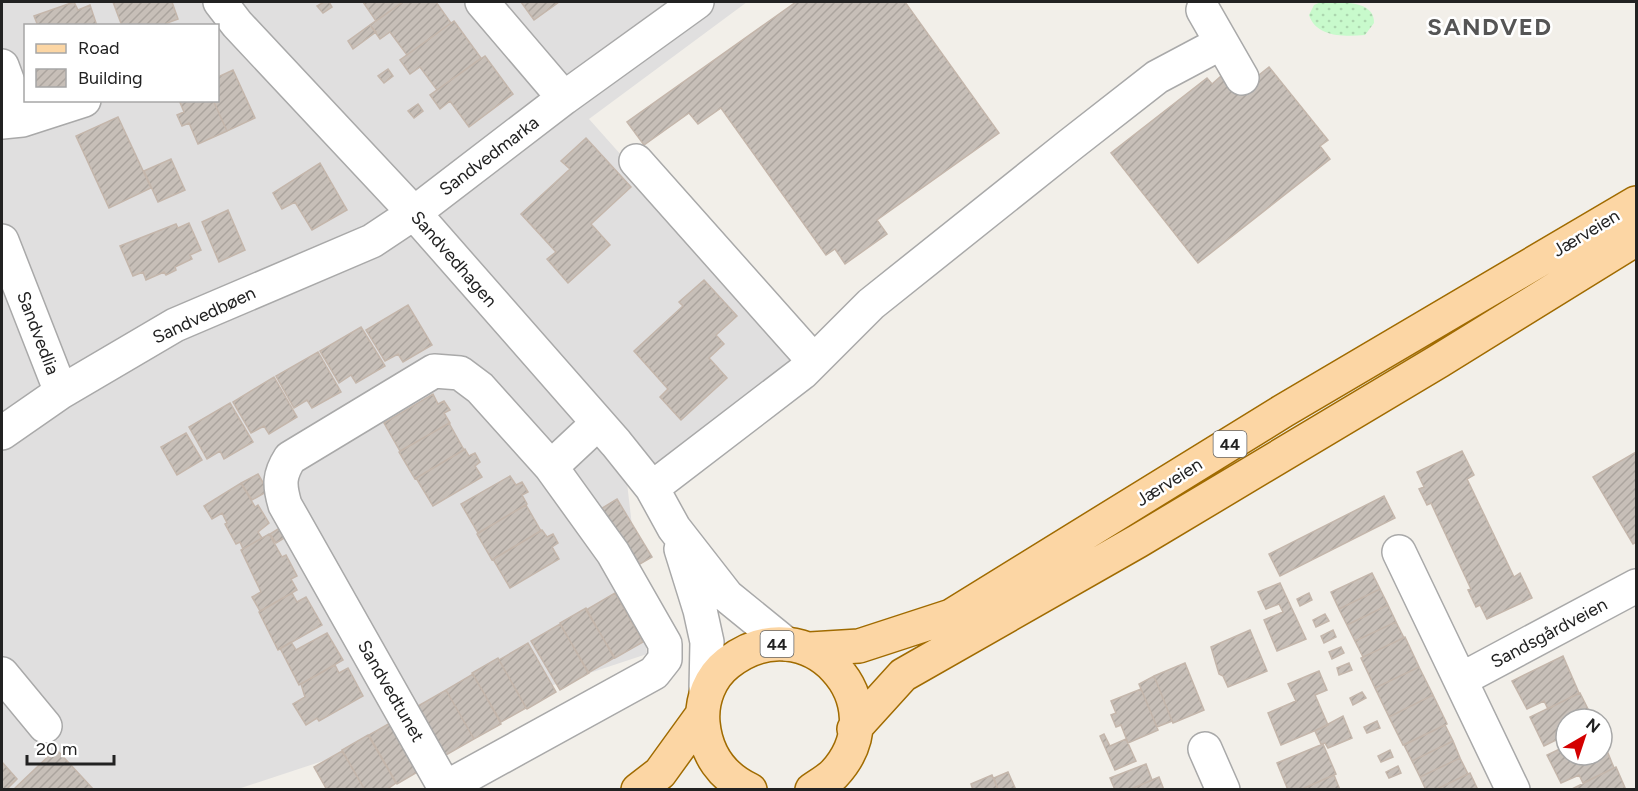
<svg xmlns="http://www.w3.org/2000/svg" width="1638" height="791" font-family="Figtree,sans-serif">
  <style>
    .residential { fill: #e0dfdf; fill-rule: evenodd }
    .park { fill: url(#park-dots) }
    .building { fill: url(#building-hatch); stroke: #c4b6ab; stroke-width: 1.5 }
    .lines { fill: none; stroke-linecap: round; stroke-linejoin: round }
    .minor-casing { stroke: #a9a9a9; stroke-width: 36 }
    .major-casing { stroke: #a06b00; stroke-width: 36 }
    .minor { stroke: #fff; stroke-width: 33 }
    .major { stroke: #fcd6a4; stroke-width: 33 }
    .labels { text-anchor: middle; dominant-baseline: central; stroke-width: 5; stroke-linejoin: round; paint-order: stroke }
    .shield { fill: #fff; stroke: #646464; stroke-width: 1.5 }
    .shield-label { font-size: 16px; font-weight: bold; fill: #222 }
    .street-label { font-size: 18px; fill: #222; stroke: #fff }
    .district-label { font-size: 24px; font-weight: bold; letter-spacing: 1.5px; fill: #555; stroke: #fff }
  </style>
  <defs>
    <pattern id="park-dots" width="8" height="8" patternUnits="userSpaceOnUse" patternTransform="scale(1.5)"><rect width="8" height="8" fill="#c8facc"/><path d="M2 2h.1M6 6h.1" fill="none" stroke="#acd6af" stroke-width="1.8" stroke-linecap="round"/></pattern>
    <pattern id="building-hatch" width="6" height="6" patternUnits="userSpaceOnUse" patternTransform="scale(1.5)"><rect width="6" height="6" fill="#c7bfb8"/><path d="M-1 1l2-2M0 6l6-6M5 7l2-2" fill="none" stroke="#aba49e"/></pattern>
  </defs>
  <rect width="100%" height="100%" fill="#f2efe9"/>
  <!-- residential -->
  <path class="residential" d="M2,2H747L589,119L803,359L627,483L647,654L238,789L2,790ZM26,26H218V100H26Z"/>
  <!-- park -->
  <path class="park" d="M1321,2C1341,2 1375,0 1374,23L1365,35C1344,37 1316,37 1309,15L1314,5Z"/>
  <!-- building -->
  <path class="building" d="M74,2L78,10L90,5L97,26H38L34,16Z
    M113,2H172L178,19L167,23V26H122Z
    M324,2H329L332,7L323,13L317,6Z
    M363,2H403L376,21Z
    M403,2H436L451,23L407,55L390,32L380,39L370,25Z
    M521,2H559L534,20Z
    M796,2H905L999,133L877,220L887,234L845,264L835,249L826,255L721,108L698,124L689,113L644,145L627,122Z
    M454,21L481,58L437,90L420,67L410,74L400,60Z
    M370,25L376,32L353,49L348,41Z
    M485,56L513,94L469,127L450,101L440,109L430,95Z
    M1269,67L1328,140L1320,146L1330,159L1198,263L1111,153L1207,78L1212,84L1221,76L1235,94Z
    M388,69L393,76L384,83L378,76Z
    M233,70L255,118L227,131L213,100H218V77Z
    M179,100H213L227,131L198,144L189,123L182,126L177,115L184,112Z
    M418,104L423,111L414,118L408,111Z
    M118,117L151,188L109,208L76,136Z
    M586,138L631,187L591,224L610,245L568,283L547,259L556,252L521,214L570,169L561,161Z
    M171,159L185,190L158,202L144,171Z
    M320,163L347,210L312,230L295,202L282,209L273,193Z
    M228,210L245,250L219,262L202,222Z
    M189,223L201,250L190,255L192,259L175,267L176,270L166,275L164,272L146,280L143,272L133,276L120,246L176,224L178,228Z
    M704,280L737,316L716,335L724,344L709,358L727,378L681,420L660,397L668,389L634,351L683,306L679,302Z
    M408,305L432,345L403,362L398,354L385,361L366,330Z
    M361,327L385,366L356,383L351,375L339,383L320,351Z
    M318,352L341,392L312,408L307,400L294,408L276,376Z
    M274,377L297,417L269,434L264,426L251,433L233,402Z
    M433,394L438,404L444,401L450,410L444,413L450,423L400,451L384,423Z
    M230,403L253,442L224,459L220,451L207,459L189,427Z
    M449,423L464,450L415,479L399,452Z
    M186,433L202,460L177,475L161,447Z
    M465,449L469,456L475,453L480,462L475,466L482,477L433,506L416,478Z
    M1462,451L1474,475L1467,479L1514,577L1520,573L1532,598L1487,619L1480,605L1476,607L1468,590L1471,589L1431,503L1427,505L1419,489L1424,487L1417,472Z
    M1636,452V542L1633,544L1593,477Z
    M258,474L268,491L252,500L241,483Z
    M510,476L516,485L522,482L528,492L522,495L527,504L478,533L461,504Z
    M241,483L255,507L258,505L269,523L258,532L262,538L243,549L240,542L236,544L225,524L227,523L222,513L212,519L204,506Z
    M1384,496L1395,518L1280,576L1269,554Z
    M617,499L652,557L633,568L599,510Z
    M526,505L541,531L492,560L477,534Z
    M286,524L291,534L276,543L270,534Z
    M542,530L547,537L553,534L558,543L552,547L559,559L510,588L493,559Z
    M269,534L282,557L286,555L297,576L291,579L297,590L260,611L252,597L261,592L241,550Z
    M1372,573L1380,589L1339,609L1331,592Z
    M1280,583L1306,639L1277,651L1264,620L1283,612L1279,604L1266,609L1258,592Z
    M1380,589L1388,605L1347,625L1339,609Z
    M292,593L297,602L306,597L322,625L278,650L259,612Z
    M615,593L643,642L615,658L586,610Z
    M1309,593L1312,600L1300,606L1297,599Z
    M1388,605L1396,622L1355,641L1347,625Z
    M586,608L614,658L588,673L560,623Z
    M1325,614L1329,621L1316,627L1313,620Z
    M1396,622L1404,638L1363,657L1355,641Z
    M560,624L589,673L560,690L531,641Z
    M1250,630L1267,671L1228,687L1223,676L1219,674L1211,647Z
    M1333,630L1336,637L1324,643L1321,636Z
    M327,633L343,660L299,685L280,648L291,642L296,650Z
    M1405,637L1419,667L1375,688L1361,658Z
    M528,643L556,692L527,709L499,660Z
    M1341,647L1344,653L1332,659L1329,652Z
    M1563,656L1579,693L1548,709L1544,701L1527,709L1512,681Z
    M498,658L526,708L501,722L472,673Z
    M1185,663L1204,710L1173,723L1154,676Z
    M1349,663L1352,670L1339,675L1337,668Z
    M335,665L339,673L348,668L363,696L319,721L317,718L306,725L293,704L305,697L301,684Z
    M1419,667L1433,695L1389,717L1375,688Z
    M1319,671L1327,690L1315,695L1328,725L1281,745L1268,713L1296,701L1288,684Z
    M473,674L501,724L474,739L446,690Z
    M1154,676L1172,721L1157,727L1139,684Z
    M1141,689L1158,730L1128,743L1121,725L1116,727L1111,715L1116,713L1111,701Z
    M446,690L474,739L446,755L418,706Z
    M1362,692L1366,698L1353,705L1350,698Z
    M1580,693L1593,719H1566V746L1562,737L1544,746L1530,717Z
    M1433,695L1447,724L1403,745L1389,717Z
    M1343,716L1352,738L1328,748L1325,743L1321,744L1315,731Z
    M397,719L426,767L397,784L369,735Z
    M1377,721L1380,728L1367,733L1364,727Z
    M1445,725L1453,741L1412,761L1404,745Z
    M1104,734L1110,746L1126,739L1136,761L1115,770L1100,736Z
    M368,735L396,783L386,790H365L342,750Z
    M1602,738L1614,768L1583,783L1579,775L1561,783L1547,755L1566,746V755H1602Z
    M1453,741L1460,758L1420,777L1412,761Z
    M1323,744L1336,774L1300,790H1288L1277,763Z
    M56,749L94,790H13Z
    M1390,750L1393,757L1381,762L1378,756Z
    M342,751L365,790H327L314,767Z
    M1460,758L1468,774L1435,790H1426L1420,777Z
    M2,762L17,779L6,790H2Z
    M1146,764L1152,780L1129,790H1115L1110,778Z
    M1398,766L1401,773L1389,778L1386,772Z
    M1616,767L1626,790H1570Z
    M1008,772L1016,790H998L994,778Z
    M1470,773L1478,790H1435L1468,774Z
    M992,775L998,790H973L971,784Z
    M1334,775L1340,790H1300Z
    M1159,777L1164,790H1129L1152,780Z"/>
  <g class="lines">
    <!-- minor casing -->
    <g class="minor-casing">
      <path id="minor" d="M220,2L237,24L414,213L616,443L652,488L674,528L727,596L786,644
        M482,2L564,98
        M1203,10L1242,78
        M2,66L22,120
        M2,122L22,120L84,100
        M636,161L814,361
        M2,241L61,392
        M2,433L61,392L175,325L372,241L414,213L564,98L697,2
        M551,467L480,388L460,373L434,371L290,458C279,475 279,485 285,505L445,788L654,673L665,659V644L613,553L551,467L598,423
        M652,488L802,373L871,304L1070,145L1157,77L1221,43
        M681,549L700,610L707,642L706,690
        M1399,552L1513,790
        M2,674L45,726
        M1462,679L1636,586
        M1205,749L1223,790"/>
    </g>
    <!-- major casing -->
    <g class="major-casing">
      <path id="major" d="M810,649L859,646L951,616L1283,411L1636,203
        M854,729L903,675L1138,541L1439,361L1636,239
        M638,790L660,773L702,715
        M750,790C722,777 706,754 703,723C701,700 710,677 728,663C807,601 900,703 834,774C828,780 819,785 812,790"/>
    </g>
    <!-- minor -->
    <use href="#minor" class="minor"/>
    <!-- major -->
    <use href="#major" class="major"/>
  </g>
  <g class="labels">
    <!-- shield labels -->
    <g class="shield">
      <rect x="1213.5" y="431" width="33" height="26" rx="4.5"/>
      <rect x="760.5" y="631" width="33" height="26" rx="4.5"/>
    </g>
    <g class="shield-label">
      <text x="1230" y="444">44</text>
      <text x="777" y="644">44</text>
    </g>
    <!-- street labels -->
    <g class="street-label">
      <text transform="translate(489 156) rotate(-37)">Sandvedmarka</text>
      <text transform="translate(1586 233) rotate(-31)">Jærveien</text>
      <text transform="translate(454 259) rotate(49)">Sandvedhagen</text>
      <text transform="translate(204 315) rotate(-25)">Sandvedbøen</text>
      <text transform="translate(38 333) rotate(69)">Sandvedlia</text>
      <text transform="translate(1169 482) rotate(-32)">Jærveien</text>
      <text transform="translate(1549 633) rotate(-28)">Sandsgårdveien</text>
      <text transform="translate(391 691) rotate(60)">Sandvedtunet</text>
    </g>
    <!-- district labels -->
    <g class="district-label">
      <text x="1490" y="26">SANDVED</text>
    </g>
  </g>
  <!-- border -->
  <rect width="1638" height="791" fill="none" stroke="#222222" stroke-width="6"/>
  <!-- legend -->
  <rect x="24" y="24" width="195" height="78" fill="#ffffff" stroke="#a7a7a7" stroke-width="1.5"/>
  <rect x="36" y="44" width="30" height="9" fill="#fcd6a4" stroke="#a7a7a7" stroke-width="1.5"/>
  <text x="78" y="54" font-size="18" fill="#222222">Road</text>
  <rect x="36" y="69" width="30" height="18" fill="url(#building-hatch)" stroke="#a7a7a7" stroke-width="1.5"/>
  <text x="78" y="84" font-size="18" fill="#222222">Building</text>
  <!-- north arrow -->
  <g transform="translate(1584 737) rotate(39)"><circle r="28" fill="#ffffff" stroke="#a7a7a7" stroke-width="1.5"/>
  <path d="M0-4.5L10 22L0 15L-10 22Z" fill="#d40000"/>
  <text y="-9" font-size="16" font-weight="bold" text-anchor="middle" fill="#222222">N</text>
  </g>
  <!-- scale -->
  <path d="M27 755v9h87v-9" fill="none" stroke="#222222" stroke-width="3"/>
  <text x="36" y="755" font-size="18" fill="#222222" stroke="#ffffff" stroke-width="4.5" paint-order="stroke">20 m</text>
</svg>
